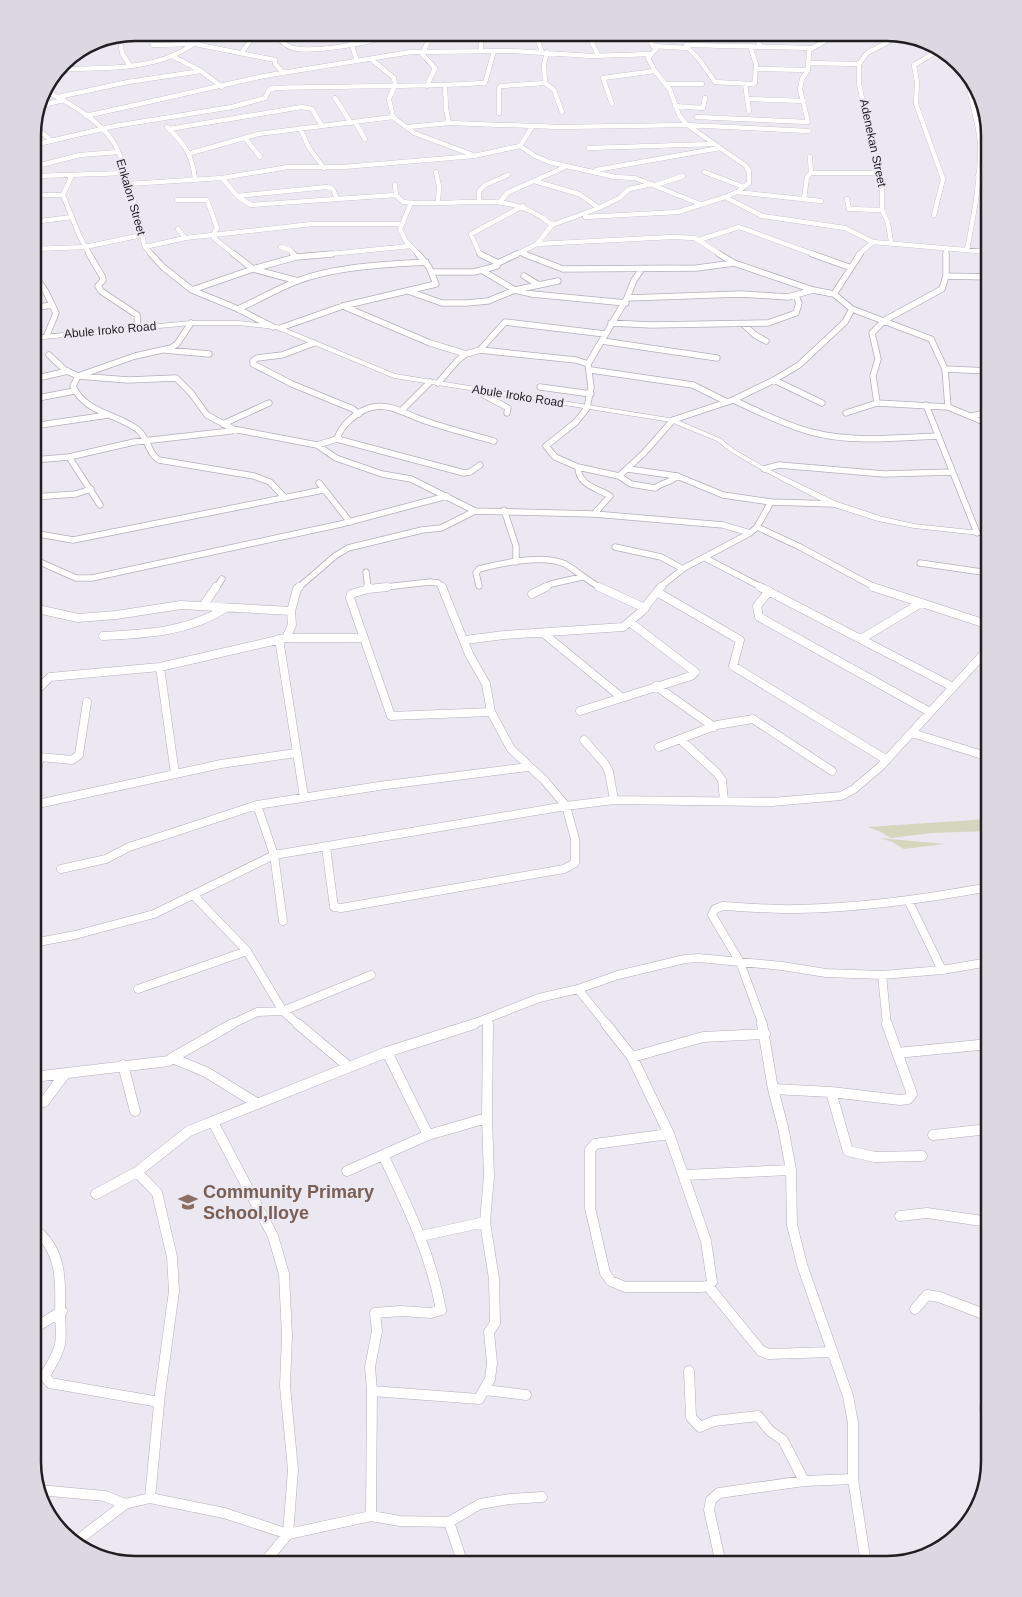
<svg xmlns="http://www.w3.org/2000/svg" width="1022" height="1597" font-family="Helvetica,sans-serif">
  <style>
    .green { fill: #d5d6be }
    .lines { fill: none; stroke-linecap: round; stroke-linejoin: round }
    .minor-far3-casing { stroke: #b2afb9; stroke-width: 5 }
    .minor-far2-casing { stroke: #b2afb9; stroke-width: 7 }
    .minor-far1-casing { stroke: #b2afb9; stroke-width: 9 }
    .minor-casing { stroke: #b2afb9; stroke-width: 11 }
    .tertiary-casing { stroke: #b2afb9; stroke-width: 1 }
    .minor-far3 { stroke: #fff; stroke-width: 4.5 }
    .minor-far2 { stroke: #fff; stroke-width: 5.5 }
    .minor-far1 { stroke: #fff; stroke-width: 8 }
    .minor { stroke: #fff; stroke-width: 10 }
    .tertiary { fill: #fff; fill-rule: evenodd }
    .labels { text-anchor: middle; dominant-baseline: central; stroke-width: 4.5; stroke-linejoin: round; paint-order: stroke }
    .far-street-label { font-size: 12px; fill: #1f1e21; stroke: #ece8f2 }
    .near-education-label { font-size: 18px; font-weight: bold; fill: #785e54; stroke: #ece8f2; text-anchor: start }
    .rim { fill: none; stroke: #1f1e21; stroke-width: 2.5 }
  </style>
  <rect width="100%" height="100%" fill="#ece8f2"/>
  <!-- green -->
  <path class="green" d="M989,819V831L931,833L891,838L879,831L867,827Z
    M880,838L945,844L904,849L892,842Z"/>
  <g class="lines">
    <!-- minor-far3 casing -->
    <g class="minor-far3-casing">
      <path id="minor-far3" d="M275,33C279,39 285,46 293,48C313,53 374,43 393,33
        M348,33L357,61
        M481,33V51
        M535,33L542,52
        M587,33L598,55
        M649,33L652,45L656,49L648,58L655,71L670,90L679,115L686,124L746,166L749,171V183L737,192
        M753,33L761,47
        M119,36L121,39
        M153,45L195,44L275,60V64L284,73
        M686,45L812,48
        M121,46L122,53L129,64
        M654,46L688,48L699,59L715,82L752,84L755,83L756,64L750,46
        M242,52L251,40
        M547,52L544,64L545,83L554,90L562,112
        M172,56L201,71L222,87
        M371,59L394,78L395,85L389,99L393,117L414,133L473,155
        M808,63L859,64
        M69,69C103,68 142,69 174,55C187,49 199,41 211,33
        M757,69L808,70
        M52,78L69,69L67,60
        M666,84H702
        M745,84L749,111
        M445,85L446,109L449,123
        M427,86L435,68L422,54L432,33
        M44,90C66,101 98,119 112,140C128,164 137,218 145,247L152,255
        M58,97L128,82L201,71
        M335,98L351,123
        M747,99L804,101
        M612,104L603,78L655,71
        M38,106L64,100
        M675,106L703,108L705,98
        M499,113V88L501,86L545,83
        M86,116L264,76L411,52L513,51L592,56L651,54
        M697,117L808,122L800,89L802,79L808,70L809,50L839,33
        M355,122L365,139
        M33,126L52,141
        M167,127C184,143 193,156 195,180
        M408,127L449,123L561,127L687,125L809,131
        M300,128L309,148L324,168
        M169,129L302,107L312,109L322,126
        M246,139L260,157
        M33,145L115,126L232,107L265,98L269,90L275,88C345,86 415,87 485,83L494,51
        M520,146L535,156L549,162L615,177L635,178L700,204
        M589,148L713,144
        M191,153L258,134L393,117
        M33,167L80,155L118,152
        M596,170L720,148
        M436,172L439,186L438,202
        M704,172L744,187
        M811,173H880
        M72,175L63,195L80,237L90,255
        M978,175L989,177
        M36,176L126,173
        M222,178L237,196
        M534,181L579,194L599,208
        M128,184L222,178L288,167H343L474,156L520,146L532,127
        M395,185L396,195L403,202C456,209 507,186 552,225
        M656,185L683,176
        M327,187L333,189L337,199L251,205L237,196Z
        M33,195H63
        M337,199L396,195
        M804,199L807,177L811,173L810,157
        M847,199L849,209L882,210
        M177,200H207L217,228L213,235L214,238L235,255
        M821,201L737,192L725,197L762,216L845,228L873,242
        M479,202V191L485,185L508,175
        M500,202L507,193L565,167
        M411,203L400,229L405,240L419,255
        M934,215L943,179L916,104L917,82L914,65L941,49
        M585,217L678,212L725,197
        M33,222L72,217
        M178,229L185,238
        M699,240L739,227L816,255
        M891,242L888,223L882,210V179L875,159L859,84V64L867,53L901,35
        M537,244L672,237L695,238L721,255
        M145,247L185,238L312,224H400
        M281,247L290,250L294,255
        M33,249L85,247L142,235
        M946,249V255
        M967,250C974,214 981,178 980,142C978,120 969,99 968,77
        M522,253L527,255
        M319,255L411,246
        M482,255L479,253L471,234L523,206
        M515,255L537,244L552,225L599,208L619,198L629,189L652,184
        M858,255L873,242L989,252"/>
    </g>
    <!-- minor-far2 casing -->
    <g class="minor-far2-casing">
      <path id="minor-far2" d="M89,254L102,276L103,280L98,286L101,291L137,315L138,327
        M151,254L163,267L192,290L238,309L273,327
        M234,254L253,269L298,281
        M293,254L296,257
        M480,254L498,263
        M524,254L563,269L697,268L734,263
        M719,254L734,263L813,290L834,294
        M812,254L849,267
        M483,271L515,290L532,294L626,303
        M433,272H474L497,266L498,263L517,254
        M33,273L46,292L56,313L47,335
        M524,276L539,285
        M946,276L989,277
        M192,290L253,269L296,257L332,254
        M408,291L442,303H466L488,301L515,290L558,281
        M627,298L634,280L642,269
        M343,306L430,343L466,354
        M33,308L52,305
        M238,309C258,300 277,289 297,281C338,266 383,265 426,262
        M852,309L931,339L945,369L948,407L989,424
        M191,323L177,344L171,348L135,356L78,376L73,386C85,413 115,413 137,429C148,437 148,454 159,460L254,476L270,482L285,498
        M611,323L651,325L768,323L796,313L799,303L796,296
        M744,325L755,335L766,341
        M280,328L343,306L436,284L429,267L418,254
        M602,341L717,358
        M314,343L282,355L257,358L253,361V364L292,384L353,409L359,414
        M165,350L209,354
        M480,350L576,360L588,364
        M49,355L65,370L78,376L128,380L176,378L191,393L207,415L233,429L317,445L336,458L382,474L411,479L475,511
        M945,369L989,371
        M591,370L693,385L727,402
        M33,379L68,371
        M774,380L822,403
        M438,383L458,360L466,354L480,350L505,322L605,334
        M540,387L591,394
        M485,391L484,395L508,408L507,413
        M33,399L74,391
        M733,400C758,411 784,425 811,432C852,443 895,438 937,436
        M877,403L873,376L878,359L872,333L885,320L942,289L946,276V254
        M926,405L977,533
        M402,410L430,382
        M846,413L877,403L948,407
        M972,416L989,412
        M223,424L269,403
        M33,426L108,415
        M337,439L464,473L470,472L480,465
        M317,445L337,439C341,425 358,410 373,407C389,403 406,414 420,419C444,428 470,434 494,441
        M69,457L100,505
        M33,460L69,457L134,442L231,431L233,429
        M578,467L619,476L631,484L655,488C663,482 670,483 677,476
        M628,469L677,476L723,495L771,502
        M764,469L779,465L884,474L952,472
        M619,476L644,453L673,420L733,400L774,380L799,365L845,322L852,309L834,294L860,254
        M319,483L350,522
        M33,497L76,494L91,489
        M504,510L516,546V562
        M594,514L610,496C597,488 578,485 578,467L555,457L546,446L576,422L587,408L591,387L588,364L627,298L741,294L788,297L813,290
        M757,527L800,547L876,588
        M33,533L73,540L323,490
        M615,547L661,557L683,569
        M705,558L763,588
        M33,559L76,578H92L341,524L447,496
        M920,563L989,573
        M366,572L368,588
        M479,586L476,573L479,569C501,563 544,554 565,564C577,571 588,581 601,588
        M216,588L222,579
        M298,588L335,556L348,548L422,530L441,528L475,511L594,514L723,525L750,533L757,527L771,502L834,504
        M376,588L430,582L438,583L443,588
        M543,588L551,584L582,577
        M659,588L684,568L750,533"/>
    </g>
    <!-- minor-far1 casing -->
    <g class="minor-far1-casing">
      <path id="minor-far1" d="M368,587V589
        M387,587L368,589L351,594L350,598L391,716L491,712
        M442,587L469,654L486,684L491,712
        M599,587L645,608
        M760,587L953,687
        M873,587L989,625
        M769,591L757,606L759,617L930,712
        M657,592L740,640L733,666L887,760
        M532,594L546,587
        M203,606L216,587
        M33,608L78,618L116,615L181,605L291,611
        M543,633L621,697
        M103,636C147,634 188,632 226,608
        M286,638H364
        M279,639L304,797
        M861,639L921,603
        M465,640L504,635L623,627L641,612L661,587
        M160,667L175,774
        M656,686L714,727
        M33,694L50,677L160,667L286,638L292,625L291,611L297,589L299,587
        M580,711L691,676L695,672L631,623
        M912,733L989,757
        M584,740L605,764L609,772L614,800
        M681,740L717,773L722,780L724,801
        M659,747L717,725L753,719L832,771
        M33,756L40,757L33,788
        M40,757L72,760L79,755L87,702
        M33,805L221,764L296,753
        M257,805L274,855L283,921
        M326,847L334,907L341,908L564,869L575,863V839L566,806L545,781L511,749L491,712
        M61,869L106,859L129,847L257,805L379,786L528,767
        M194,896L247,951L283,1011L299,1025
        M908,900L942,970
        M33,943L75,935L154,914L274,855L566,806L614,800L772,802L841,796L854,789L880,767L989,648
        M882,975L887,1025
        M138,989L247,951
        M578,989L607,1025
        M230,1025L257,1012L283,1011L371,975
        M470,1025L539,998L578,989L618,975L685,959L699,958L782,966L826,973L882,975L942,970L989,962
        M488,1025V1019
        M763,1025L740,962L712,915L715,909L723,906C747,907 771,910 796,909C861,908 925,899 989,887"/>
    </g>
    <!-- minor casing -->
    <g class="minor-casing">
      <path id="minor" d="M298,1024L349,1067
        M606,1024L632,1057L669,1134
        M762,1024L773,1089L783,1127L791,1170L792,1225L802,1265L848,1396L853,1423V1479L866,1564
        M387,1052L428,1135
        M897,1053L989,1044
        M632,1057L703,1037L765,1034
        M172,1058L232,1024
        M123,1065L135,1111
        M33,1077L169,1061L172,1058L206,1072L258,1104
        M773,1089L831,1092L900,1100L908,1099L912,1094L887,1024
        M831,1092L848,1151L875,1157L922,1156
        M44,1102L65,1074
        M213,1122L273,1236L284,1274L287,1336L285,1386L293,1470L288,1534L263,1564
        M669,1134L706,1241L712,1282L708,1286L701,1287H625L611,1281L605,1273L590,1208V1150L595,1144Z
        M933,1135L989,1129
        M347,1171L428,1135L487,1118
        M137,1172L157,1193L172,1257L174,1291L160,1394L150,1498
        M685,1175L791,1170
        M96,1194L137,1172L189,1131L387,1052L474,1024
        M900,1216L927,1213L989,1222
        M33,1228C62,1249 61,1281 60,1313C60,1323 62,1334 60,1344C58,1355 50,1366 45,1376L50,1383L159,1402
        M421,1236L485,1222
        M708,1286L761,1351L769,1354L832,1352
        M915,1309L927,1295L939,1297L989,1316
        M33,1329L62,1311
        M689,1371L691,1417L700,1427L714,1421L758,1416L770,1431L783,1440L804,1481
        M989,1384L985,1407L989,1452
        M485,1390L526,1395
        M372,1391L479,1399L490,1379L492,1363L489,1332L495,1323L494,1279L485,1222L489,1176L487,1118L488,1024
        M39,1490L105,1496L125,1504
        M371,1516L372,1391L370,1367L377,1331L375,1313L401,1311L431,1313L441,1310C431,1254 407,1205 383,1155
        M74,1543L125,1504L150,1498L224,1513L288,1534L371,1516L400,1521L449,1522
        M463,1564L449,1522L480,1504L510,1499L542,1497
        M721,1564L709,1510L711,1500L719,1493L804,1481L853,1479"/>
    </g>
    <!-- tertiary casing -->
    <g class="tertiary-casing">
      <path id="tertiary" d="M191,321H238L277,325L395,374L675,419L721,439L735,450L766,468L837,502L883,517L914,524L989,532V536L914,528L878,521L831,506L762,470L731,452L717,441L671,422L394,378L276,329L238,325H191L33,340V336Z"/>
    </g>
    <!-- minor-far3 -->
    <use href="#minor-far3" class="minor-far3"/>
    <!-- minor-far2 -->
    <use href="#minor-far2" class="minor-far2"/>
    <!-- minor-far1 -->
    <use href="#minor-far1" class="minor-far1"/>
    <!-- minor -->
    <use href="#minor" class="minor"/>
    <!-- tertiary -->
    <use href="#tertiary" class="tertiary"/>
  </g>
  <!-- icons -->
  <defs>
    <g id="school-bare" transform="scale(1.5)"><path d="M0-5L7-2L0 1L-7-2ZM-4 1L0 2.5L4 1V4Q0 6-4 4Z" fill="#8d6e63" stroke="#ece8f2" stroke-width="2.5" paint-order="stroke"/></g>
  </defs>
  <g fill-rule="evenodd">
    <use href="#school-bare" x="188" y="1202"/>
  </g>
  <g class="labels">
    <!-- far-street labels -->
    <g class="far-street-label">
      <text transform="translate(873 143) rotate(78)">Adenekan Street</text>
      <text transform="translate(131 197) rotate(74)">Enkalon Street</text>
      <text transform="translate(110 330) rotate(-5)">Abule Iroko Road</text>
      <text transform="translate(518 396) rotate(9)">Abule Iroko Road</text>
    </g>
    <!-- near-education labels -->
    <g class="near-education-label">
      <text x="203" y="1192">Community Primary<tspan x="203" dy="21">School,Iloye</tspan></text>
    </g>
  </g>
  <!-- crop -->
  <path d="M0 0H1022V1597H0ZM135 41H887A94 94 0 0 1 981 135V1462A94 94 0 0 1 887 1556H135A94 94 0 0 1 41 1462V135A94 94 0 0 1 135 41Z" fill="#dcd8e1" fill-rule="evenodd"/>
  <path class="rim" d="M135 41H887A94 94 0 0 1 981 135V1462A94 94 0 0 1 887 1556H135A94 94 0 0 1 41 1462V135A94 94 0 0 1 135 41Z"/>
</svg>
